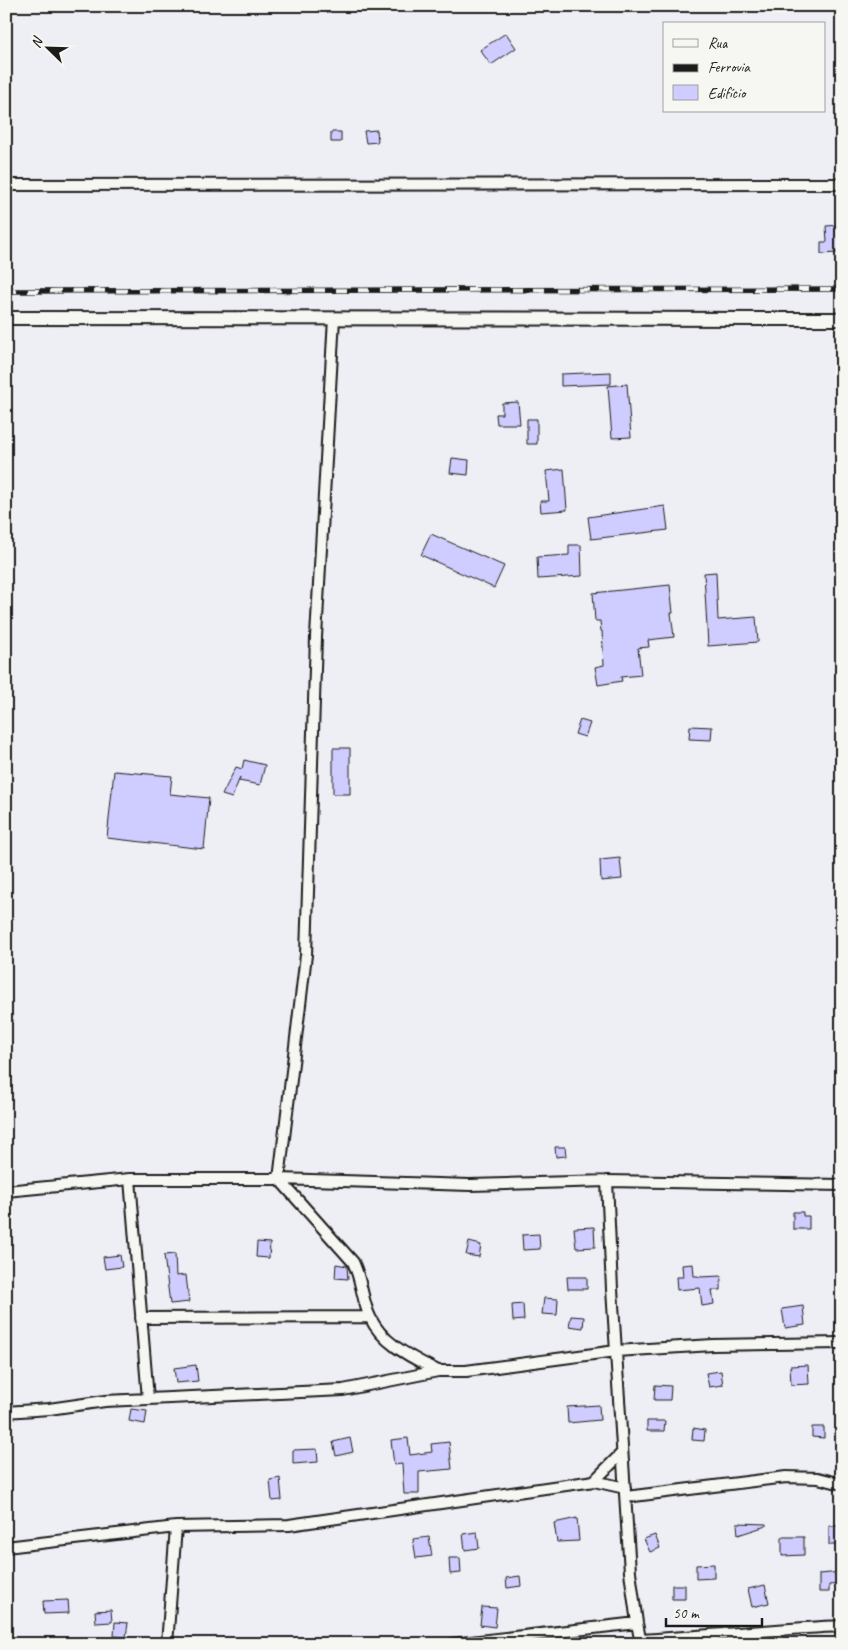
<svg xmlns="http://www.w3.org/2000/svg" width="848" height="1650" font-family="Caveat,sans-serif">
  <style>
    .building { fill: #cfccff; stroke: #1c1c1c }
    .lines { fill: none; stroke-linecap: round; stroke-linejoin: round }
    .minor-casing { stroke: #1c1c1c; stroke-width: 14 }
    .tertiary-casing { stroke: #1c1c1c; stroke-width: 16 }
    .minor { stroke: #f6f6f2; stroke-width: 10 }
    .tertiary { stroke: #f6f6f2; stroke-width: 12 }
    .rail-casing { stroke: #1c1c1c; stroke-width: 5.5 }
    .rail { stroke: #f6f6f2; stroke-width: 4; stroke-dasharray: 11; stroke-linecap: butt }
  </style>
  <rect width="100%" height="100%" fill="#eeeef5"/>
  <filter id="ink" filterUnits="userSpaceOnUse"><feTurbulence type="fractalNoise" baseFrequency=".02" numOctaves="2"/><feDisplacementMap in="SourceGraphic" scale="10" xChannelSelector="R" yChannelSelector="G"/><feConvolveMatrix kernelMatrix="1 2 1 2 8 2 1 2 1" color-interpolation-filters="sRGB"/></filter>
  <g filter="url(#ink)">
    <!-- building -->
    <path class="building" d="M506,33L516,48L491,65L480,50Z
      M377,130L378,142L366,143L364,131Z
      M331,132H341V142H331Z
      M840,225L842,250H837V253L821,254V242H827L826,226Z
      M611,372V384L561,386V374Z
      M627,384L631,437L612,438L608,386Z
      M518,402L520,424H497L496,414H502V403Z
      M527,419H537V444H527Z
      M452,458L469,460L468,475L450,473Z
      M564,469L567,510L541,512L540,501H549L546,471Z
      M665,506L668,530L591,539L588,517Z
      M431,534L504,566L494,588L421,555Z
      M569,545H581L582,576L538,579L537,557L569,555Z
      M716,572L718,620L756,617L758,642L708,646L704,573Z
      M670,585L673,613H671L674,637L648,640L649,647L638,648L641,675L621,677L622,681L598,685L595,667L604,665L602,631H601L600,621H595L593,593Z
      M580,720L590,723L585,737L575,734Z
      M690,726L712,727L711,740L689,739Z
      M333,748H350V794H333Z
      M244,760L265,765L260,785L239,781L240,777L232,798L222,795L236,767L242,769Z
      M114,771L172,776L170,794L209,798L204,849L107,838Z
      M620,858L622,879L601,881L600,860Z
      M555,1147H565L566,1156L556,1157Z
      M793,1212H803V1216H809V1229H793Z
      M594,1227L595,1247L576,1248L574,1228Z
      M539,1234L540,1249L523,1250L522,1235Z
      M257,1242L270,1243L269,1258L256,1257Z
      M469,1242L481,1245L479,1257L466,1255Z
      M175,1254L176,1276L186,1275L189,1302L170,1304L164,1255Z
      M120,1255L122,1267L105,1269L103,1257Z
      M336,1264L347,1266L348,1279L335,1278Z
      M693,1264L694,1276H698L699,1277L721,1276V1290H712L714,1304L702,1306L700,1288L677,1290L676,1277H683L682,1265Z
      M567,1277H587V1289H568Z
      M544,1298L558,1299L557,1315L542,1314Z
      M523,1304L524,1320L513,1321L512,1305Z
      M803,1306L805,1325L785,1328L782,1309Z
      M571,1316L584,1317L583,1328L569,1326Z
      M196,1365L198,1381L176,1383L174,1368Z
      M808,1365L809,1384L791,1385L790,1366Z
      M721,1371L723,1385L709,1387L706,1373Z
      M655,1385L671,1386L670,1400H654Z
      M599,1405L600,1420L568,1423L567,1407Z
      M131,1409L147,1411L145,1424L129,1421Z
      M647,1421H665L664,1431H647Z
      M812,1427H824V1438L812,1437Z
      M693,1428L705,1430L704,1441L692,1440Z
      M350,1438L353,1452L336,1456L333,1442Z
      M408,1438L410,1455L432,1452L431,1444L449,1442L452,1469L419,1472V1494H404L402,1464L394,1465L391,1440Z
      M317,1449L318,1462L293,1464V1450Z
      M280,1478L282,1500L272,1501L270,1480Z
      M577,1518L579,1541L557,1542L554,1523Z
      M737,1523L766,1524V1526L738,1535Z
      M829,1526H839V1545H829Z
      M477,1532L479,1548L465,1550L463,1534Z
      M655,1535L660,1548L650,1552L644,1539Z
      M429,1537L432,1556L416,1558L413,1539Z
      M782,1537H804V1555L782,1556Z
      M449,1558H460L461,1573L450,1574Z
      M714,1564V1578L696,1579V1565Z
      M842,1572V1584L829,1585V1592H819V1574Z
      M520,1576L521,1586L507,1588L506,1578Z
      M672,1585H685V1599H672Z
      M765,1585L769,1603L752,1607L748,1589Z
      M68,1600L69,1613L44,1614L43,1601Z
      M482,1607L497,1608L495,1627L480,1625Z
      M111,1610L112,1622L96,1623L95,1611Z
      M115,1622L128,1623L126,1637L114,1636Z"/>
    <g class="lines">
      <!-- minor casing -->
      <g class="minor-casing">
        <path id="minor" d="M6,185L842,184
          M334,318L316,637L306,955L279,1179L353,1262C362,1280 362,1301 370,1317C382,1344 413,1358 438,1371
          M130,1179L148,1399
          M607,1181L612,1289L630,1572L637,1623L641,1644
          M6,1191L130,1179H279L470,1185L607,1181L842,1185
          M141,1318L370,1317
          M6,1412L49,1409L105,1401L343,1390L438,1371H466L616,1351L713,1345L842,1343
          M594,1481L622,1453
          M626,1497L786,1477L818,1478L842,1484
          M6,1547L176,1527L289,1525L594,1481L625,1488
          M641,1640C708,1636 775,1629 842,1626
          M167,1644L176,1527
          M453,1644L637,1623"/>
      </g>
      <!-- tertiary casing -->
      <g class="tertiary-casing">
        <path id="tertiary" d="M6,318L842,319"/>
      </g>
      <!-- minor -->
      <use href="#minor" class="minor"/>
      <!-- tertiary -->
      <use href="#tertiary" class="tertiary"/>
      <!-- rail casing -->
      <g class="rail-casing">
        <path id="rail" d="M6,291L842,289"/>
      </g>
      <!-- rail -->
      <use href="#rail" class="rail"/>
    </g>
  </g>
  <!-- margin -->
  <rect width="848" height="1650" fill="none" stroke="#f6f6f2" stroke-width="25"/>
  <rect x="12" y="12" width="823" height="1625" fill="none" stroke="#1c1c1c" stroke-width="2" filter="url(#ink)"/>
  <!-- legend -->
  <rect x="663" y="22" width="162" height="90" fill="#f6f6f2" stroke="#9f9f9c"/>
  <rect x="673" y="39" width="25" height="8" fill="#f6f6f2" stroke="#9f9f9c"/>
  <text x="708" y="48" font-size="15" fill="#1c1c1c">Rua</text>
  <rect x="673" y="64" width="25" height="8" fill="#1c1c1c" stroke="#9f9f9c"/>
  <text x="708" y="72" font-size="15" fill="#1c1c1c">Ferrovia</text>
  <rect x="673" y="85" width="25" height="15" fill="#cfccff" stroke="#9f9f9c"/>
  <text x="708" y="98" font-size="15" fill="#1c1c1c">Edifício</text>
  <!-- north arrow -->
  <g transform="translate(48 48) rotate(293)" stroke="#f6f6f2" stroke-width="4" paint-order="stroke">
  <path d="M0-4L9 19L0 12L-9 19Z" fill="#1c1c1c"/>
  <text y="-8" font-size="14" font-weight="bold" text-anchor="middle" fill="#1c1c1c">N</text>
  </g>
  <!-- scale -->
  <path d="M666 1618v8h96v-8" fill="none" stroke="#1c1c1c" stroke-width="2.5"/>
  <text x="673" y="1618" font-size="15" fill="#1c1c1c" stroke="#f6f6f2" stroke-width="4" paint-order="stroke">50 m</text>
</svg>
